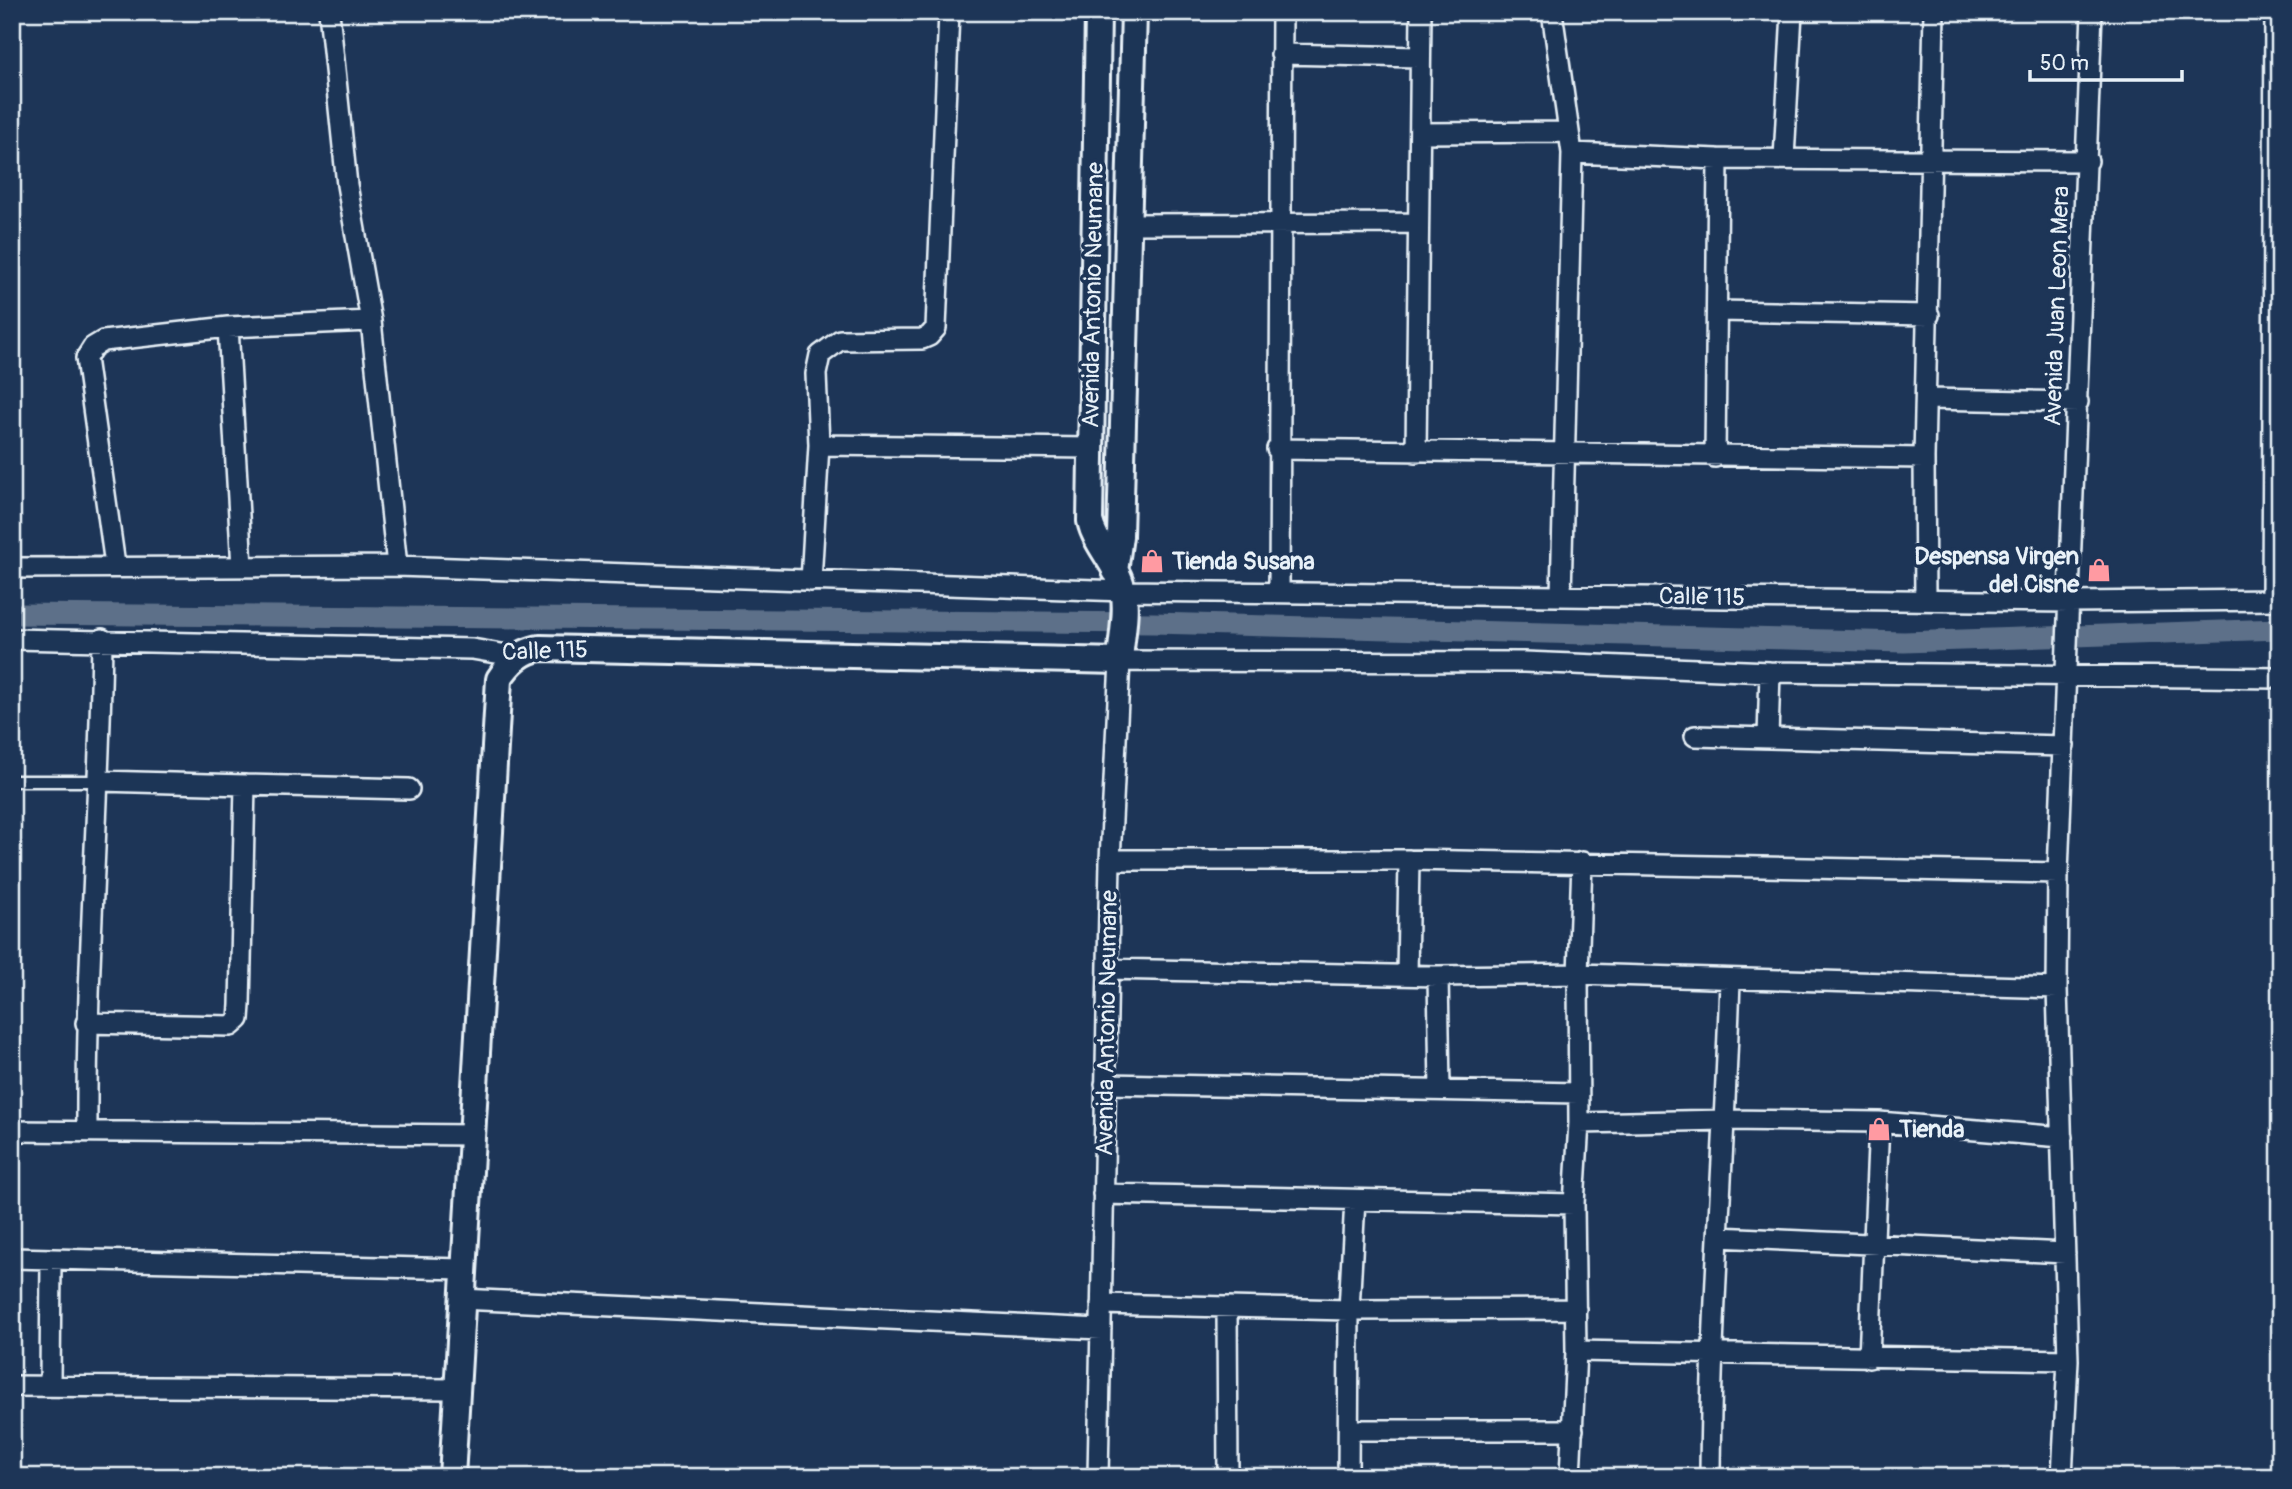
<svg xmlns="http://www.w3.org/2000/svg" width="2292" height="1489" font-family="Pangolin,sans-serif">
  <style>
    .lines { fill: none; stroke-linecap: round; stroke-linejoin: round }
    .canal { stroke: #5d7089; stroke-width: 21 }
    .service-casing { stroke: #e8f1f8; stroke-width: 15 }
    .minor-casing { stroke: #e8f1f8; stroke-width: 24 }
    .tertiary-casing { stroke: #e8f1f8; stroke-width: 30 }
    .service { stroke: #1d3557; stroke-width: 10 }
    .minor { stroke: #1d3557; stroke-width: 19 }
    .tertiary { stroke: #1d3557; stroke-width: 24 }
    .labels { text-anchor: middle; dominant-baseline: central; stroke-width: 7; stroke-linejoin: round; paint-order: stroke }
    .street-label { font-size: 24px; fill: #e8f1f8; stroke: #1d3557 }
    .poi-label { font-size: 24px; font-weight: bold; fill: #e8f1f8; stroke: #1d3557; text-anchor: start }
  </style>
  <rect width="100%" height="100%" fill="#1d3557"/>
  <filter id="ink" filterUnits="userSpaceOnUse"><feTurbulence type="fractalNoise" baseFrequency=".0143" numOctaves="2"/><feDisplacementMap in="SourceGraphic" scale="14" xChannelSelector="R" yChannelSelector="G"/><feConvolveMatrix kernelMatrix="1 2 1 2 8 2 1 2 1" color-interpolation-filters="sRGB"/></filter>
  <g filter="url(#ink)">
    <g class="lines">
      <!-- canal -->
      <path class="canal" d="M12,614L1153,623L1904,642L2280,629"/>
      <!-- service casing -->
      <g class="service-casing">
        <path id="service" d="M14,781H100"/>
      </g>
      <!-- minor casing -->
      <g class="minor-casing">
        <path id="minor" d="M329,12L347,185L371,321L397,566
          M1552,12L1572,153L1561,595
          M1281,54L1419,57
          M1420,133L1569,132
          M1572,153L1718,159L2088,161
          M1784,158L1792,12
          M1127,224L1418,223
          M1717,311L1929,315
          M228,327L242,567
          M1927,399L2078,402
          M819,445L1090,448
          M1277,449L1924,458
          M1416,452L1421,12
          M1715,457L1718,159
          M115,565L86,358L93,347L103,341L228,327L371,321
          M12,568L397,566L1124,591L2069,602L2280,600
          M811,581L819,445L816,374L820,355L840,340L922,339L929,336L936,328L949,12
          M1279,592L1282,12
          M1925,600L1924,458L1934,12
          M2272,600L2275,12
          M12,639L472,649L519,657
          M1695,736L2064,746
          M1768,737L1770,672
          M245,785L409,789
          M1110,860H1409L2058,873
          M1108,969L1438,976L1578,974L2057,988
          M1407,975L1409,860
          M1438,976L1440,1089
          M86,1023L231,1026L239,1019L240,1005L245,785L100,781
          M1105,1084L1578,1093
          M1579,1123L1726,1120L1879,1122L2062,1137
          M87,1130C86,966 100,803 102,639
          M12,1131L474,1135
          M1103,1194L1574,1204
          M1718,1237L2065,1253
          M12,1258L463,1269
          M461,1299L1101,1329
          M1101,1304L1349,1310L1576,1309
          M1227,1308L1228,1477
          M1576,1351L2068,1360
          M1869,1358L1879,1122
          M50,1385L51,1259
          M12,1386L455,1389
          M1349,1430H1573
          M1098,1477L1110,860L1120,661L1524,662L1770,672L2280,678
          M1348,1477L1349,1310L1355,1200
          M1570,1477L1576,1351L1574,1204L1579,1123L1578,974L1582,862
          M1710,1477C1711,1311 1725,1145 1730,979
          M2062,1477L2068,1360L2057,988L2058,873L2092,12"/>
      </g>
      <!-- tertiary casing -->
      <g class="tertiary-casing">
        <path id="tertiary" d="M1115,571L1120,536L1134,12
          M452,1477L499,679C509,663 522,650 541,648L1120,661C1121,640 1128,611 1123,590C1118,565 1096,547 1090,521L1098,12"/>
      </g>
      <!-- service -->
      <use href="#service" class="service"/>
      <!-- minor -->
      <use href="#minor" class="minor"/>
      <!-- tertiary -->
      <use href="#tertiary" class="tertiary"/>
    </g>
  </g>
  <!-- icons -->
  <defs>
    <g id="shop-bare" transform="scale(1.89)"><path d="M-5-2.5h2.3a2.7 3.5 0 0 1 5.4 0H5L5.5 6h-11ZM-1.5-2.5h3a1.5 2.3 0 0 0-3 0Z" fill="#ff9aa2" stroke="#1d3557" stroke-width="2.5" paint-order="stroke"/></g>
  </defs>
  <g fill-rule="evenodd">
    <use href="#shop-bare" x="1152" y="561"/>
    <use href="#shop-bare" x="2099" y="570"/>
    <use href="#shop-bare" x="1879" y="1129"/>
  </g>
  <g class="labels">
    <!-- street labels -->
    <g class="street-label">
      <text transform="translate(1093 295) rotate(-89)">Avenida Antonio Neumane</text>
      <text transform="translate(2057 306) rotate(-88)">Avenida Juan Leon Mera</text>
      <text transform="translate(1702 597) rotate(1)">Calle 115</text>
      <text transform="translate(545 651) rotate(-2)">Calle 115</text>
      <text transform="translate(1107 1023) rotate(-89)">Avenida Antonio Neumane</text>
    </g>
    <!-- poi labels -->
    <g class="poi-label">
      <text x="2079" y="556" text-anchor="end">Despensa Virgen<tspan x="2079" dy="28">del Cisne</tspan></text>
      <text x="1172" y="561">Tienda Susana</text>
      <text x="1899" y="1129">Tienda</text>
    </g>
  </g>
  <!-- margin -->
  <rect width="2292" height="1489" fill="none" stroke="#1d3557" stroke-width="42"/>
  <rect x="21" y="21" width="2250" height="1447" fill="none" stroke="#e8f1f8" stroke-width="2.5" filter="url(#ink)"/>
  <!-- scale -->
  <path d="M2030 70v10h152v-10" fill="none" stroke="#e8f1f8" stroke-width="3.5"/>
  <text x="2040" y="70" font-size="21" fill="#e8f1f8" stroke="#1d3557" stroke-width="5" paint-order="stroke">50 m</text>
</svg>
